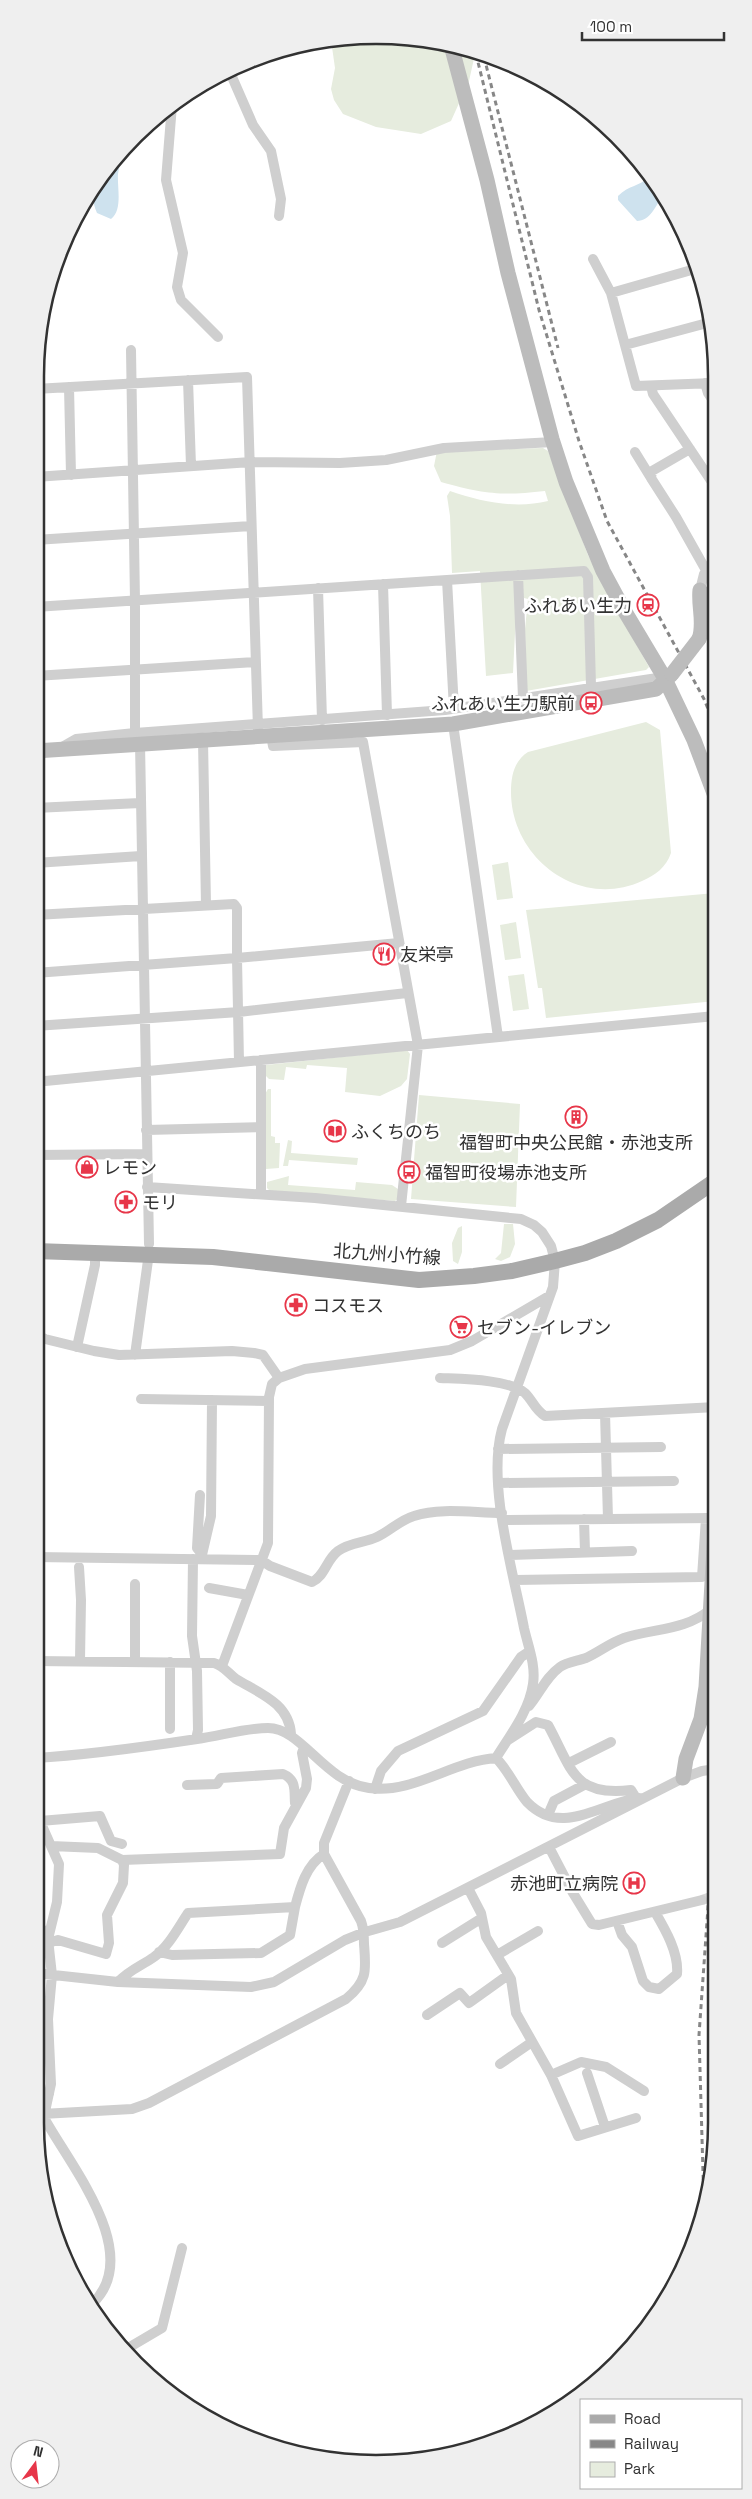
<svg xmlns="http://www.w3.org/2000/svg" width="752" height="2499" font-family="'Space Grotesk','Noto Sans JP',sans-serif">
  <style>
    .green { fill: #e6ecde }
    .water { fill: #cee2ee }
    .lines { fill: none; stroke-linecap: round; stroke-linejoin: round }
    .street-tunnel { stroke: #d6d6d6; stroke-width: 10; stroke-dasharray: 10 5; stroke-linecap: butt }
    .street { stroke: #cfcfcf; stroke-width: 10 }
    .secondary { stroke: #bcbcbc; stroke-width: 15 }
    .primary { stroke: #aaa; stroke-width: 16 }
    .rail { stroke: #878787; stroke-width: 3; stroke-dasharray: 5 4; stroke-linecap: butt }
    .secondary-bridge { stroke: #bcbcbc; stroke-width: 15 }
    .labels { text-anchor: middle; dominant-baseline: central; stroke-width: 5; stroke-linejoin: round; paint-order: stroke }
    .poi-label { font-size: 18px; fill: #323232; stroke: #fff; text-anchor: start }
    .street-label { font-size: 18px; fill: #323232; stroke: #fff }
    .rim { fill: none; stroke: #323232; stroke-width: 2.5 }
  </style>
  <rect width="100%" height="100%" fill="#fff"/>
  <!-- green -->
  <path class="green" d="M376,35L442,42L475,54L469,81L451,121L421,134L376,127L343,114L334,100L331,89L335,68L331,40Z
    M543,448L548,451L588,555L604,587L649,667L646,670L526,691L525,629L528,599L520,597L515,633L513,673L486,676L480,571L452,573L450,516L447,496L450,491C482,502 516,509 548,501L545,491C501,496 484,494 441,482L434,466L437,451Z
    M646,722L660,730L671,853C666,868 655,875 642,881C579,910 511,858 511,792C511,776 514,761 528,752Z
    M508,862L513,898L497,900L492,865Z
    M715,893V1001L546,1018L542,988H538L526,910Z
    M516,922L521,958L505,960L500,925Z
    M524,974L529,1009L513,1011L508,976Z
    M407,1050L410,1054L407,1079L401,1086L380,1096L345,1092L347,1068L307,1065L306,1069L286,1067L284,1080L269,1079L265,1075L266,1065Z
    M268,1089H271V1136L275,1137V1143H280L279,1168L266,1169L265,1094Z
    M419,1095L520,1104L516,1207L411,1199Z
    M288,1140L292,1141L291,1153L358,1158L357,1165L289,1160L288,1166H283Z
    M289,1176L288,1185L355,1190L356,1182L392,1185L398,1189V1199L395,1201L270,1191L267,1188V1182Z
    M504,1224H513L515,1244L510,1257L501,1261L495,1259L501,1253Z
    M462,1226V1252L458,1264L453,1261L452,1243L458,1228Z"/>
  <!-- water -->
  <path class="water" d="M125,147C123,156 119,165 118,174C117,187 123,210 111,219L97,213C84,184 108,168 125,147Z
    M649,177L662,196C656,206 650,221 637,221L618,200V196C629,185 638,187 649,177Z"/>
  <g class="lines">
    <!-- street-tunnel -->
    <path class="street-tunnel" d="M702,1900L717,1895"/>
    <!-- street -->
    <path class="street" d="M229,70L253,125L271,151L281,199L279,216
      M172,105L166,180L183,253L177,287L181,300L218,337
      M593,259L611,293L636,386L714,383
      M611,293L695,269
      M625,345L711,322
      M131,350L135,601V733
      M188,380L191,466
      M705,383L708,393L714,402
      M651,386L653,394L714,485
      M69,387L71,475
      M35,389L247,377L258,729
      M690,449L652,471L651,478L676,517L707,572
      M635,452L651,478
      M35,477L251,462L340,463L386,460L444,448L553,442
      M35,540L251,526
      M714,563L704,574L700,590L715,613
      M518,575L523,698
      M447,580L584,571L588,577L591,686
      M383,584L387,715
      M318,588L322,720
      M35,607L447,580L454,709
      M35,676L255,662
      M453,724L498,1037
      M271,735L273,746L363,742L418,1045L401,1206
      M203,740L206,905
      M140,743L149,1244
      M62,747L76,739L135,733L445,710L664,677
      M35,808L140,803
      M35,863L141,856
      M35,915L234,904L237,908V958L399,943
      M35,973L237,958L239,1062
      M35,1026L239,1012L407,993
      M261,1060V1194
      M35,1082L715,1016
      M146,1130L261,1127
      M35,1155L146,1154
      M147,1187L315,1198L521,1219L534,1225L542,1232L551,1246L555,1261L553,1287L502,1429C487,1484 513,1571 524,1628C528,1646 536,1665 533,1684C529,1711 511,1734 496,1758
      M35,1267L39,1251
      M35,1334L45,1339L94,1351L119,1355L232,1351L254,1353L263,1355L279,1378
      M77,1347L95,1265V1252
      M135,1355L149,1253
      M440,1378C461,1379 508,1379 525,1393C533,1401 535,1410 545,1416L716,1407
      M141,1399L269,1401
      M605,1413L608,1519
      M498,1449L661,1447
      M499,1483L674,1481
      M200,1495L197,1548L202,1554
      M584,1519L585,1552
      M503,1520L712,1518
      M510,1555L632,1551
      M35,1557L261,1560L270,1566L312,1582C325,1576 326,1560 338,1551C350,1542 364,1543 377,1537C390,1531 400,1520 414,1516C441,1507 474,1513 502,1513
      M193,1559L192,1636L197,1671L198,1730L196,1739
      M201,1559L211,1516L212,1400
      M79,1567L81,1600L80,1660
      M515,1580L702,1577L706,1518
      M209,1588L248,1595
      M35,1661L214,1663C224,1666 228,1673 236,1679C259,1693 289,1703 291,1734
      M135,1661V1584
      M170,1662V1729
      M222,1666L268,1543L269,1397L272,1384L279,1378L305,1369L450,1350L472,1341L549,1296
      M529,1706C540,1693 546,1677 560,1667C567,1662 578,1661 586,1658C599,1652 610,1643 624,1638C654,1628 685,1631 711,1609
      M508,1740L536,1722L548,1725C572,1769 573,1797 631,1790L636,1798
      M35,1758C89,1755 144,1747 197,1739C220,1736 245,1728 268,1728C302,1728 324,1782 369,1788C414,1794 452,1761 496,1758
      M496,1758C509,1771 516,1789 527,1802C562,1838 599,1803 639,1798
      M569,1763L611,1742
      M187,1785L217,1784L221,1778L283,1774C297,1780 294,1791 295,1803
      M375,1789L381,1771L398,1751L483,1711L521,1657L530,1651
      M35,1810L59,1864L57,1902L48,1939L52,1975L48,2019L51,2084L46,2107L35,2121
      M548,1815L554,1801L584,1785
      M40,1821L100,1816L111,1841L122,1844
      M35,1825C39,1840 44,1862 35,1876
      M549,1847L573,1893L592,1924L599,1925L702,1900
      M122,1860L280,1854L284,1828L306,1788L307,1779L302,1753L304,1747
      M468,1888L481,1913L486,1937L511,1979L516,2013L551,2075L578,2136L636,2118
      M617,1921L622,1935L632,1947L643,1981L649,1987L659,1989L677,1974C679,1953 665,1929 655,1912
      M35,1930L50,1931
      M48,1943L58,1940L106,1954L109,1943L107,1915L123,1883L124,1865L122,1860L98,1848L51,1846
      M442,1943L482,1918
      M159,1952L172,1955L261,1953L290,1935L295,1907
      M497,1955L538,1931
      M35,1973L118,1982L251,1987L274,1982L345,1940L365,1932L400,1922L683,1778L702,1771L716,1769
      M118,1982C129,1970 141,1966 154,1957C169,1946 178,1928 188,1913L295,1907C300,1888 306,1865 324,1854
      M717,2003L712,2027L717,2071
      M427,2015L460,1993L469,2003L508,1975
      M35,2019H48
      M500,2064L532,2042
      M587,2073L605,2127
      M551,2075L581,2062L606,2067L644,2091
      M35,2092L49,2094
      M42,2114L132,2109L149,2103L346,1999C368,1981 366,1970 364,1944C364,1935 364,1929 361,1921L324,1854V1843L349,1781
      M42,2114C67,2162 146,2253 92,2304
      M123,2351L162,2328L182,2248"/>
    <!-- secondary -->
    <path class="secondary" d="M451,45L487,180L508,273L552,439L566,482L603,571L624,610L664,677L694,740L715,796
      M699,639C705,624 698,606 700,590
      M35,751L453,724L656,689L671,675
      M683,1778L686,1759L701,1719L706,1687L716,1513"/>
    <!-- primary -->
    <path class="primary" d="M35,1251L213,1257L419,1280L474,1276L512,1271L555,1261L585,1253L616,1241L658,1220L715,1181"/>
    <!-- rail -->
    <path class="rail" d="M476,54L539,310L579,441L607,521L704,699L715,726
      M484,57L558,348
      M704,2207L699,2035L716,1794"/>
    <!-- secondary-bridge -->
    <path class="secondary-bridge" d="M672,674L699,639"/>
  </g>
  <!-- icons -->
  <defs>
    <g id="station-ring" transform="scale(1.125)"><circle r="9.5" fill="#fff" stroke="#e73649" stroke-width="1.5"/><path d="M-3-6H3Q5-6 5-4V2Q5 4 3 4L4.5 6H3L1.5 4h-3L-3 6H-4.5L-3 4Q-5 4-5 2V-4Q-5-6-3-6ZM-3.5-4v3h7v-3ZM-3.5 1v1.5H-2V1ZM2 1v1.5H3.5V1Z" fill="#e73649"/></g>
    <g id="bus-ring" transform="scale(1.125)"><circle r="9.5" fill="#fff" stroke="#e73649" stroke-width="1.5"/><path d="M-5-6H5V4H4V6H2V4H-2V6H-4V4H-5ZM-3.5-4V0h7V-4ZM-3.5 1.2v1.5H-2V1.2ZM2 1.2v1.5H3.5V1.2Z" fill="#e73649"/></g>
    <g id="restaurant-ring" transform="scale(1.125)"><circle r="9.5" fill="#fff" stroke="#e73649" stroke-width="1.5"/><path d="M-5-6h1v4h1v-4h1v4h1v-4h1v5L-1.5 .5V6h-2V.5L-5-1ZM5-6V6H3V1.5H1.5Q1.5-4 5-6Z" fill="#e73649"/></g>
    <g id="building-ring" transform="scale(1.125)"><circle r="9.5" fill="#fff" stroke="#e73649" stroke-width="1.5"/><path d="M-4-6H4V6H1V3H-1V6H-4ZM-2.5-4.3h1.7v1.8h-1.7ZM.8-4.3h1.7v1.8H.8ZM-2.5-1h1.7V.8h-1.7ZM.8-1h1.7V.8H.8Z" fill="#e73649"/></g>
    <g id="library-ring" transform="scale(1.125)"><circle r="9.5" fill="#fff" stroke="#e73649" stroke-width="1.5"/><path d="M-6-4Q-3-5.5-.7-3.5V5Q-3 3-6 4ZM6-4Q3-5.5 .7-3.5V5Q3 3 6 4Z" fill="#e73649"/></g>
    <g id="shop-ring" transform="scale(1.125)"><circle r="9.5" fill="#fff" stroke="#e73649" stroke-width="1.5"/><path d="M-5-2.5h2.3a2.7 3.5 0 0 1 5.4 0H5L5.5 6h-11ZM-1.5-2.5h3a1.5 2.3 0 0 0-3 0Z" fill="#e73649"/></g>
    <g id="pharmacy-ring" transform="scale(1.125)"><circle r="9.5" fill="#fff" stroke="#e73649" stroke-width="1.5"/><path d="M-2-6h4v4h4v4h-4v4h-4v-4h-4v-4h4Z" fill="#e73649"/></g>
    <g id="supermarket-ring" transform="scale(1.125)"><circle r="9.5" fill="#fff" stroke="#e73649" stroke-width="1.5"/><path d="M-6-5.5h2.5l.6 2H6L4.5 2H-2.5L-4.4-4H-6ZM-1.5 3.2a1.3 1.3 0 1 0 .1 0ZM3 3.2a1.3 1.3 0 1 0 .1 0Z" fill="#e73649"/></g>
    <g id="hospital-ring" transform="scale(1.125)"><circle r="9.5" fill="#fff" stroke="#e73649" stroke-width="1.5"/><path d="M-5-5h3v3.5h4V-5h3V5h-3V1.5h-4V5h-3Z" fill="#e73649"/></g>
  </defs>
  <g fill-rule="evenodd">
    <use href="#station-ring" x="648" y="605"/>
    <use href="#bus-ring" x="591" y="703"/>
    <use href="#restaurant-ring" x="384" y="954"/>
    <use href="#building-ring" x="576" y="1117"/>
    <use href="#library-ring" x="335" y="1131"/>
    <use href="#shop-ring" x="87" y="1167"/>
    <use href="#bus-ring" x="409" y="1172"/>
    <use href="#pharmacy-ring" x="126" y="1202"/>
    <use href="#pharmacy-ring" x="296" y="1305"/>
    <use href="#supermarket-ring" x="461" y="1327"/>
    <use href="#hospital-ring" x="634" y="1883"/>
  </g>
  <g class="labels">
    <!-- poi labels -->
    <g class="poi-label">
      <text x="632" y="605" text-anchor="end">ふれあい生力</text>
      <text x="575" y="703" text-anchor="end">ふれあい生力駅前</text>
      <text x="400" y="954">友栄亭</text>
      <text x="351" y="1131">ふくちのち</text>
      <text x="576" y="1142" text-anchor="middle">福智町中央公民館・赤池支所</text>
      <text x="103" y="1167">レモン</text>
      <text x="425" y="1172">福智町役場赤池支所</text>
      <text x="142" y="1202">モリ</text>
      <text x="312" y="1305">コスモス</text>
      <text x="477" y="1327">セブン-イレブン</text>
      <text x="618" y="1883" text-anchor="end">赤池町立病院</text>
    </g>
    <!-- street labels -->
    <g class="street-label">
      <text transform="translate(387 1254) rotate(4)">北九州小竹線</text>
    </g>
  </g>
  <!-- crop -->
  <path d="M0 0H752V2499H0ZM376 44H376A332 332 0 0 1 708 376V2123A332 332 0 0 1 376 2455H376A332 332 0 0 1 44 2123V376A332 332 0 0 1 376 44Z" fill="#efefef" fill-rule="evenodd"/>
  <path class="rim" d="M376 44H376A332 332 0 0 1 708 376V2123A332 332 0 0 1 376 2455H376A332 332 0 0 1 44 2123V376A332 332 0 0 1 376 44Z"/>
  <!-- legend -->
  <rect x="580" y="2399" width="162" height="90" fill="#ffffff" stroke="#adadad"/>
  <rect x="590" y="2415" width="25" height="8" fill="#aaaaaa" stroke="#adadad"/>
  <text x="624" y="2424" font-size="15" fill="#323232">Road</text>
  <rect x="590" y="2440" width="25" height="8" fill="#878787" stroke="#adadad"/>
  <text x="624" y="2449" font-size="15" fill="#323232">Railway</text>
  <rect x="590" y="2462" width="25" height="15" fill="#e6ecde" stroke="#adadad"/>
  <text x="624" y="2474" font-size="15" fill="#323232">Park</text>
  <!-- north arrow -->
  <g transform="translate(35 2464) rotate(15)"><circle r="24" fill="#ffffff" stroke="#adadad"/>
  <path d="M0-4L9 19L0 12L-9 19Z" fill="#e73649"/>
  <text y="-8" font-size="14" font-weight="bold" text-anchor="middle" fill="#323232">N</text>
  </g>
  <!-- scale -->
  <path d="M582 32v8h142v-8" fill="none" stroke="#323232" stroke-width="2.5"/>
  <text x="590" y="32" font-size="15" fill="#323232" stroke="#ffffff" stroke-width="4" paint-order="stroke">100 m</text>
</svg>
